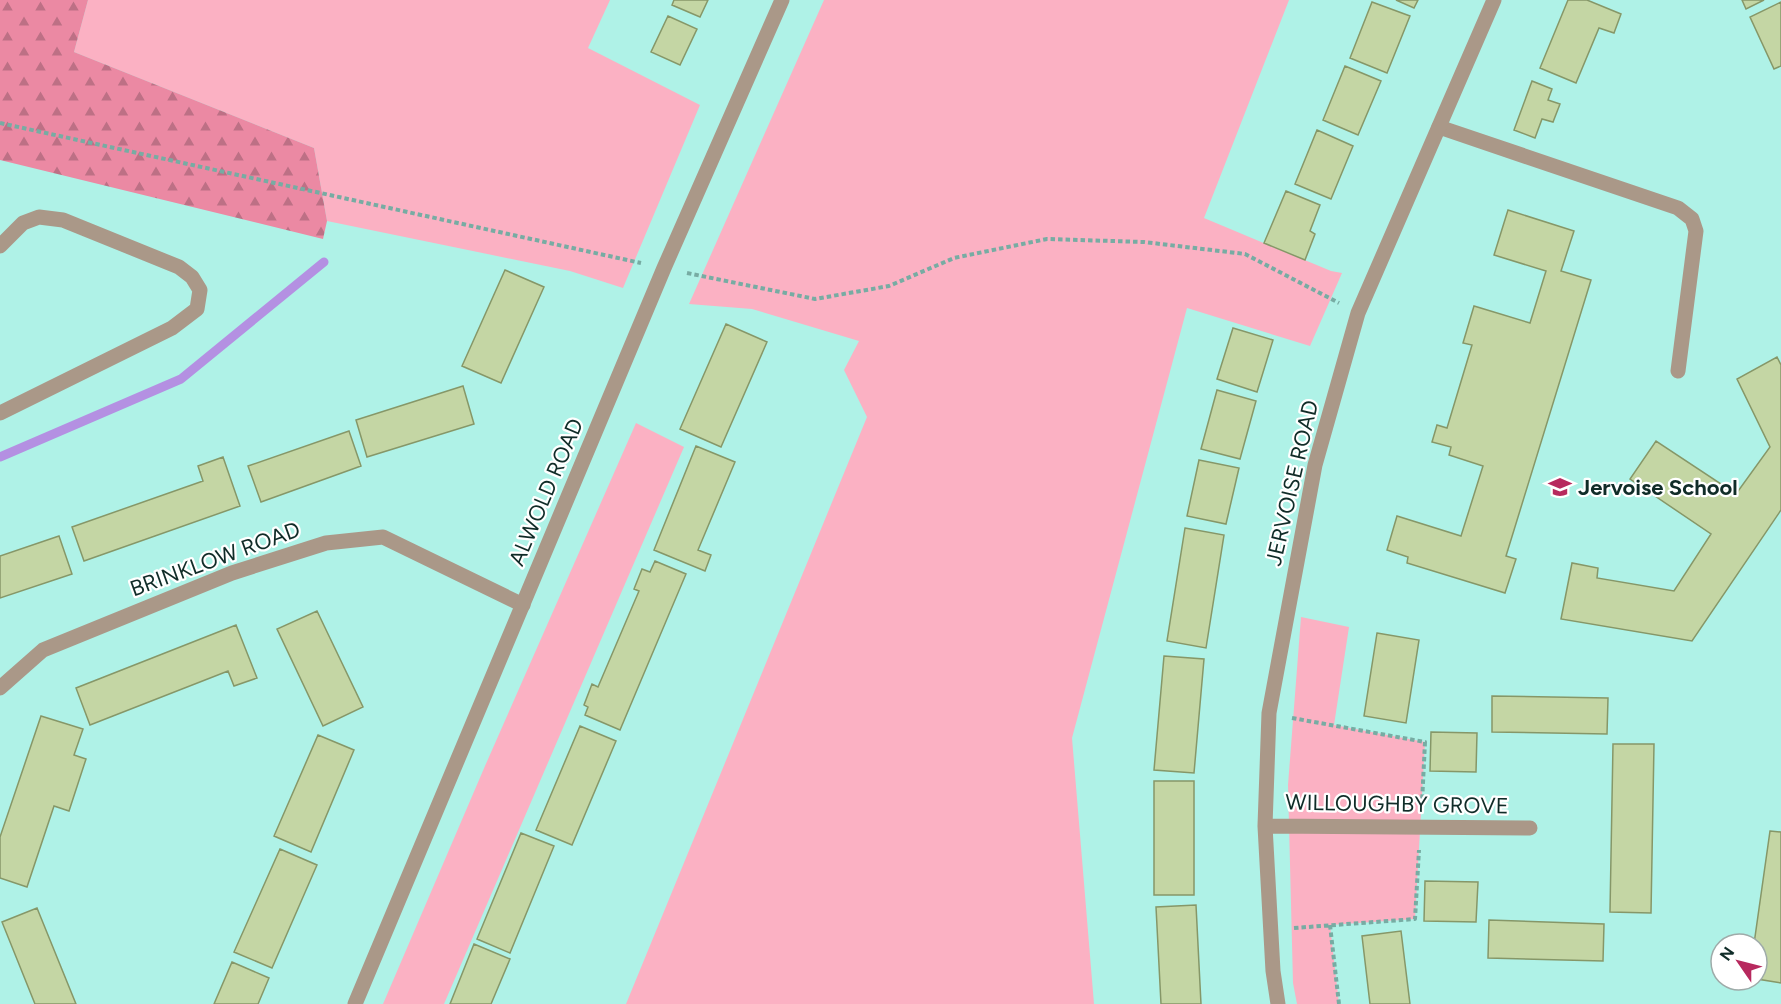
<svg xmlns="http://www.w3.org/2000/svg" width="1781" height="1004" font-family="Figtree,sans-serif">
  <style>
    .green { fill: #fbb1c3 }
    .forest { fill: url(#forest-firs) }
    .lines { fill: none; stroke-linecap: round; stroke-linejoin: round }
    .stream { stroke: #b490e2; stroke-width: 9 }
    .building { fill: #c4d6a4; stroke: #869768; stroke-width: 1.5 }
    .path { stroke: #77aca3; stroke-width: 4; stroke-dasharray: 4.5 3; stroke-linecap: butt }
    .service { stroke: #aa9888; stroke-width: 15 }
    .minor { stroke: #aa9888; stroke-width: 15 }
    .tertiary { stroke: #aa9888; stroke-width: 15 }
    .labels { text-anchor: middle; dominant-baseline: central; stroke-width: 4.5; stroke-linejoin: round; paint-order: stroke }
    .street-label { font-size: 22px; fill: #102c28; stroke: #fff }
    .poi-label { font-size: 22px; font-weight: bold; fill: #102c28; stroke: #fff; text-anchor: start }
  </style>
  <defs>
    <pattern id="forest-firs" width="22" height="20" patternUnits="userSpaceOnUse" patternTransform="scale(1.5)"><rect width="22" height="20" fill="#eb89a3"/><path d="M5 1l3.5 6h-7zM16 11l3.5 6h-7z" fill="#bd7085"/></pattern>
  </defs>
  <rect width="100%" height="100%" fill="#aff2e7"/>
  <!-- green -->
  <path class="green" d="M88,0H610L588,48L700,105L623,288L570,271L327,221L314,148L74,52Z
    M824,0H1289L1204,218L1331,271L1342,273L1310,346L1187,308L1072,738L1094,1004H626L867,417L844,370L859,341L752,309L689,304Z
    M636,423L684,447L444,1004H383L485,766Z
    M1301,617L1349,627L1334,725L1425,742L1415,919L1330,925L1339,1004H1297L1293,983L1288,785Z"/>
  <!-- forest -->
  <path class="forest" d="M0,0H88L74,52L314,148L327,221L323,239L0,160Z"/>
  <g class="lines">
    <!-- stream -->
    <path class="stream" d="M0,457L181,379L324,262"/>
  </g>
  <!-- building -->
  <path class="building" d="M674,0H708L700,17L672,5Z
    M1396,0H1418L1414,8Z
    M1568,0H1587L1621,14L1614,33L1599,28L1576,83L1540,68Z
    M1742,0H1764L1746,9Z
    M1372,2L1410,16L1387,73L1350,58Z
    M1781,2V66L1774,69L1750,17Z
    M668,16L697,29L680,65L651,52Z
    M1345,66L1381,81L1358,135L1323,120Z
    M1532,81L1552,89L1548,100L1560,104L1553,122L1542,119L1535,138L1514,130Z
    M1317,130L1353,146L1331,199L1295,184Z
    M1286,191L1320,205L1310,231L1315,234L1305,260L1264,243Z
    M1508,210L1574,231L1561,271L1591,280L1506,556L1516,559L1505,593L1407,563L1408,557L1387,550L1397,516L1461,536L1483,466L1449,455L1451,447L1432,442L1437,425L1447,428L1472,345L1463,343L1474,306L1530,323L1546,271L1494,255Z
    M505,270L544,287L501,383L462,366Z
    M726,324L767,342L721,447L680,429Z
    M1233,328L1273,340L1257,392L1217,379Z
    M1777,357L1781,365V510L1692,641L1561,619L1572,563L1598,568L1597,578L1674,591L1711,534L1630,479L1656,441L1736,494L1770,447L1737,379Z
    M463,386L474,424L367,457L356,420Z
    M1217,390L1256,401L1240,459L1201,449Z
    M349,431L361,466L261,502L248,466Z
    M696,446L735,462L698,550L711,555L705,571L654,550Z
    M223,457L240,506L84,561L72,527L203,481L198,466Z
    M1199,460L1239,468L1226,524L1187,516Z
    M1185,528L1224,535L1206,648L1167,641Z
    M59,536L72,574L0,598V556Z
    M655,561L686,574L620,730L585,715L588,707L584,705L592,684L598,687L639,591L634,589L642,569L650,572Z
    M317,611L363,707L323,726L277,629Z
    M236,625L257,678L234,686L228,671L90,725L76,688Z
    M1377,633L1419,640L1406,723L1364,716Z
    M1164,656L1204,659L1194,773L1154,770Z
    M1492,696L1608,698L1607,734L1492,732Z
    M41,716L83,729L74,755L86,759L69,811L54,806L27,887L0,878V837Z
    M580,726L616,741L572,845L536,830Z
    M1431,732L1477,733L1476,772L1430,771Z
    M318,735L354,750L311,852L274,836Z
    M1613,744H1654L1651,913L1610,912Z
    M1154,781H1194V895H1154Z
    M1770,831L1781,832V983L1757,979V944H1754Z
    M521,833L554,846L510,953L477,939Z
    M280,849L317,865L272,968L234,952Z
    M1425,881L1478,882L1476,922L1424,921Z
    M1196,905L1201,1004H1161L1156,907Z
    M37,908L76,1004H35L2,922Z
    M1489,920L1604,924L1603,961L1488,958Z
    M1401,931L1410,1004H1370L1362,936Z
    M474,944L510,959L491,1004H450Z
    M232,962L269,978L258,1004H214Z"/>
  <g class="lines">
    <!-- path -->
    <path class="path" d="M0,123L641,263
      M687,273L815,299L889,286L954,258L1047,239L1144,242L1245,254L1339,303
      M1292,718L1425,742L1422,803
      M1330,925L1339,1004
      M1294,928L1415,919L1419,850"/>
    <!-- service -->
    <path class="service" d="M1439,127L1678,208L1692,219L1696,231L1678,371
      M0,246L23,223L39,217L63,220L179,267L192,277L200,290L197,309L172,328L0,413"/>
    <!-- minor -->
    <path class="minor" d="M0,688L43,650L232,573L326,543L383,537L523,605
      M1265,826L1530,828
      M1278,1004L1273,971L1265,826L1269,713L1315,465L1358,313L1494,0"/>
    <!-- tertiary -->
    <path class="tertiary" d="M355,1004L664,268L782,0"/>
  </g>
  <!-- icons -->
  <defs>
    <g id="school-bare" transform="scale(1.8)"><path d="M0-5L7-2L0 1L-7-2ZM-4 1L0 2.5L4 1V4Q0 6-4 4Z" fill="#b7295e" stroke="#fff" stroke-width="2.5" paint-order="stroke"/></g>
  </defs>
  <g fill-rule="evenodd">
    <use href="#school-bare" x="1560" y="487"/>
  </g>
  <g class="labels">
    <!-- street labels -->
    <g class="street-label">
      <text transform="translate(1292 483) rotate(-77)">JERVOISE ROAD</text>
      <text transform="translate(546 492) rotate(-67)">ALWOLD ROAD</text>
      <text transform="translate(215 559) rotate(-20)">BRINKLOW ROAD</text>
      <text transform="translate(1397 804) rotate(1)">WILLOUGHBY GROVE</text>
    </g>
    <!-- poi labels -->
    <g class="poi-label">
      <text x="1578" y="487">Jervoise School</text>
    </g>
  </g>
  <!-- north arrow -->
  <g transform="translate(1739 962) rotate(305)"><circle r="28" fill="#ffffff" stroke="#9faba9" stroke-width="1.5"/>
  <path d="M0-4.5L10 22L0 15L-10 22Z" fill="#b7295e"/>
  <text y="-9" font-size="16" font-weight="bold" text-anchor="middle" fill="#102c28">N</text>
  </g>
</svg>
